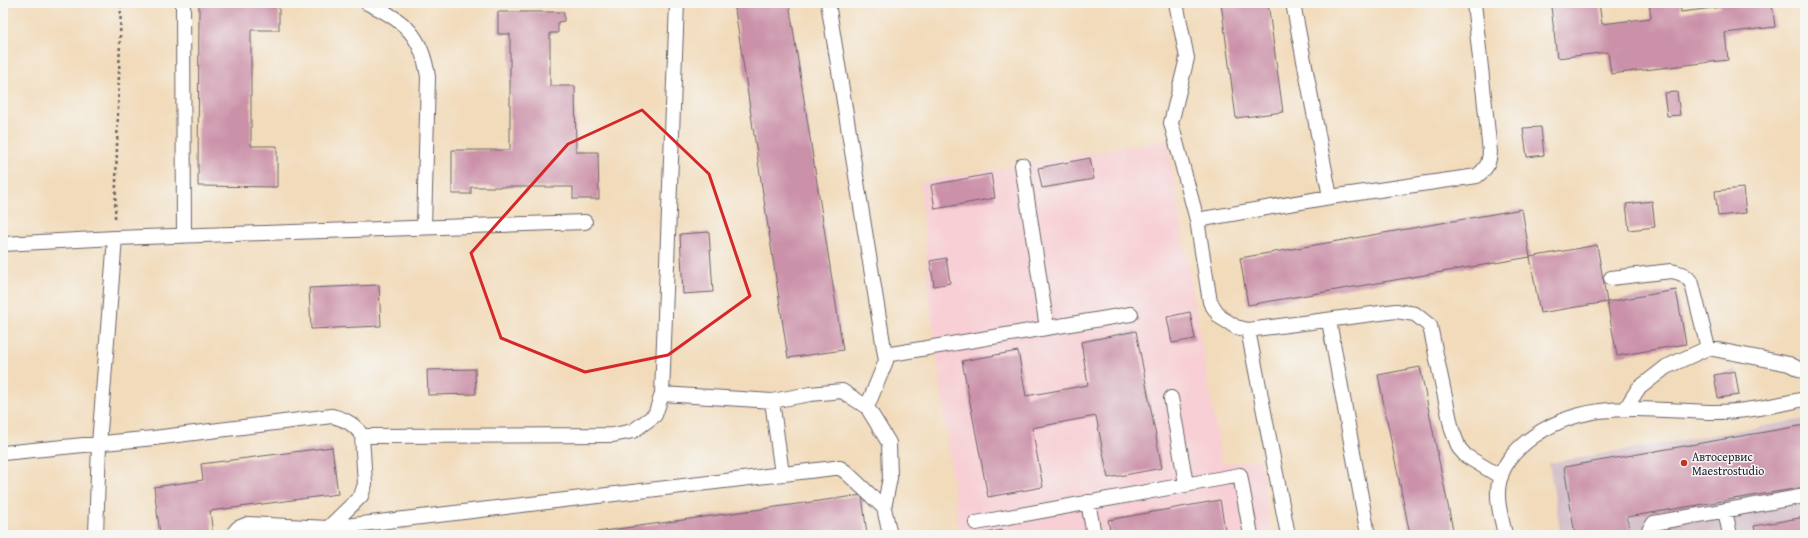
<svg xmlns="http://www.w3.org/2000/svg" width="1808" height="538" font-family="'Gentium Book Plus',serif">
  <style>
    .built { fill: #f7cfd4 }
    .industrial { fill: #d2bdc8 }
    .building { fill: #cb91a9 }
    .lines { fill: none; stroke-linecap: round; stroke-linejoin: round }
    .service-casing { stroke: #6b6368; stroke-width: 16 }
    .path { stroke: #6b6368; stroke-width: 2.5; stroke-dasharray: 3 3; stroke-linecap: butt }
    .service { stroke: #fff; stroke-width: 14 }
    .marked { fill: none; stroke: #d62828; stroke-width: 3; stroke-linejoin: round }
    .poi-dot { fill: #c8321e; stroke: #f6f6f2; stroke-width: 1.5 }
    .labels { text-anchor: middle; dominant-baseline: central; stroke-width: 3; stroke-linejoin: round; paint-order: stroke }
    .poi-label { font-size: 12px; fill: #22223b; stroke: #f6f6f2; text-anchor: start }
  </style>
  <rect width="100%" height="100%" fill="#f6f6f2"/>
  <filter id="ink" filterUnits="userSpaceOnUse"><feTurbulence type="fractalNoise" baseFrequency=".025" numOctaves="2"/><feDisplacementMap in="SourceGraphic" scale="8" xChannelSelector="R" yChannelSelector="G"/><feConvolveMatrix kernelMatrix="1 2 1 2 8 2 1 2 1" color-interpolation-filters="sRGB"/></filter>
  <filter id="wash" filterUnits="userSpaceOnUse"><feTurbulence type="fractalNoise" baseFrequency=".012" numOctaves="4" result="noise"/><feDisplacementMap in="SourceGraphic" scale="16" xChannelSelector="R" yChannelSelector="G"/><feGaussianBlur stdDeviation="0.9" result="paint"/><feColorMatrix in="noise" values="0 0 0 0 0 0 0 0 0 0 0 0 0 0 0 0 0 1.4 0 .05"/><feComposite in="paint" operator="in"/></filter>
  <g filter="url(#wash)">
    <rect width="100%" height="100%" fill="#f2dbbb"/>
    <!-- built -->
    <path class="built" d="M1167,140L1222,464L1260,460L1271,535H959L929,293L920,182Z"/>
    <!-- industrial -->
    <path class="industrial" d="M1805,419V535H1561L1549,463Z"/>
    <g id="blocks">
      <!-- building -->
      <path class="building" d="M199,3H279V30H251V146H277V187L198,186Z
        M734,3H789L843,350L788,358Z
        M1221,3H1268L1283,112L1236,118Z
        M1581,3H1599L1602,24L1651,18L1649,3H1680L1681,12L1721,7L1720,3H1772L1775,27L1725,33L1728,60L1611,74L1608,52L1557,58L1551,6Z
        M498,12H564V21L558,22V33H550V86H575L576,152H598L599,199H573V187H471V194H452V150H510V34H498Z
        M1677,92L1680,115L1667,116L1664,93Z
        M1541,127L1544,155L1527,157L1523,128Z
        M1090,158L1094,179L1042,188L1038,168Z
        M991,174L995,198L935,209L931,185Z
        M1743,188L1746,213L1718,216L1715,191Z
        M1652,201L1655,227L1629,230L1626,204Z
        M1522,209L1530,257L1248,305L1240,258Z
        M709,232L713,292L683,294L680,234Z
        M1597,245L1607,302L1540,313L1530,257Z
        M946,258L950,283L934,286L930,261Z
        M379,285L381,326L311,329L309,288Z
        M1676,290L1686,344L1617,356L1607,302Z
        M1190,312L1195,339L1172,343L1167,317Z
        M1136,331L1162,468L1108,478L1096,416L1032,428L1043,487L988,497L962,361L1018,351L1026,396L1088,385L1081,342Z
        M1420,367L1454,535H1410L1378,375Z
        M475,369L476,394L428,395L427,370Z
        M1735,371L1739,395L1718,398L1714,375Z
        M1805,425V487L1627,517L1630,535H1575L1564,467Z
        M332,447L338,494L210,511L213,535H160L154,487L203,480L201,464Z
        M862,495L867,535H582V534Z
        M1220,500L1226,535H1111L1108,520Z
        M1805,517V535H1756L1754,526Z
        M1003,530L1004,535H979V534Z"/>
    </g>
  </g>
  <g filter="url(#ink)">
    <use href="#blocks" fill-opacity="0" stroke="#6b6368" stroke-width="1"/>
    <g class="lines">
      <!-- service casing -->
      <g class="service-casing">
        <path id="service" d="M183,3L184,236
          M367,3C404,20 422,35 428,77L424,227
          M677,3L662,394L772,401L810,394L842,391L867,407L889,443L890,478L884,508L890,535
          M828,3L886,361L867,407
          M1176,3L1187,58L1171,123L1197,220L1210,302L1220,317L1236,327L1248,330L1396,311L1415,314L1430,326L1452,430L1459,448L1466,456L1501,477
          M1293,3L1330,197
          M1022,165L1047,328
          M1197,220L1330,197L1477,176C1486,169 1489,164 1490,152L1474,3
          M115,238L585,222
          M3,244L115,238L99,444L96,535
          M1611,278L1671,271C1681,273 1687,275 1692,284L1708,348
          M1329,321L1368,535
          M1248,330L1288,535
          M885,355L1131,314
          M1171,398L1186,484
          M772,401L782,474
          M1626,408L1638,389L1666,367L1708,348L1789,364L1805,372
          M362,436L613,435L633,431L655,415L662,394
          M3,453L154,438L332,416C345,419 356,425 362,436L365,484L361,496L328,528
          M1088,502L1094,535
          M1725,510L1730,535
          M976,523L1240,475L1251,535
          M232,535L238,528L248,524L328,528L834,468H840L846,472L884,508
          M1505,535C1503,523 1498,509 1498,496C1497,474 1509,456 1526,442C1583,396 1648,411 1715,412C1746,412 1775,405 1805,399
          M1646,535L1654,523L1805,496"/>
      </g>
      <!-- path -->
      <path class="path" d="M115,218L121,3"/>
      <!-- service -->
      <use href="#service" class="service"/>
    </g>
  </g>
  <!-- marked area -->
  <path class="marked" d="M642,110L709,174L750,296L668,355L585,372L501,338L471,253L568,144Z"/>
  <!-- markers -->
  <circle class="poi-dot" cx="1684" cy="463" r="4"/>
  <g class="labels">
    <!-- poi labels -->
    <g class="poi-label">
      <text x="1692" y="456">Автосервис<tspan x="1692" dy="14">Maestrostudio</tspan></text>
    </g>
  </g>
  <!-- margin -->
  <rect width="1808" height="538" fill="none" stroke="#f6f6f2" stroke-width="16"/>
</svg>
